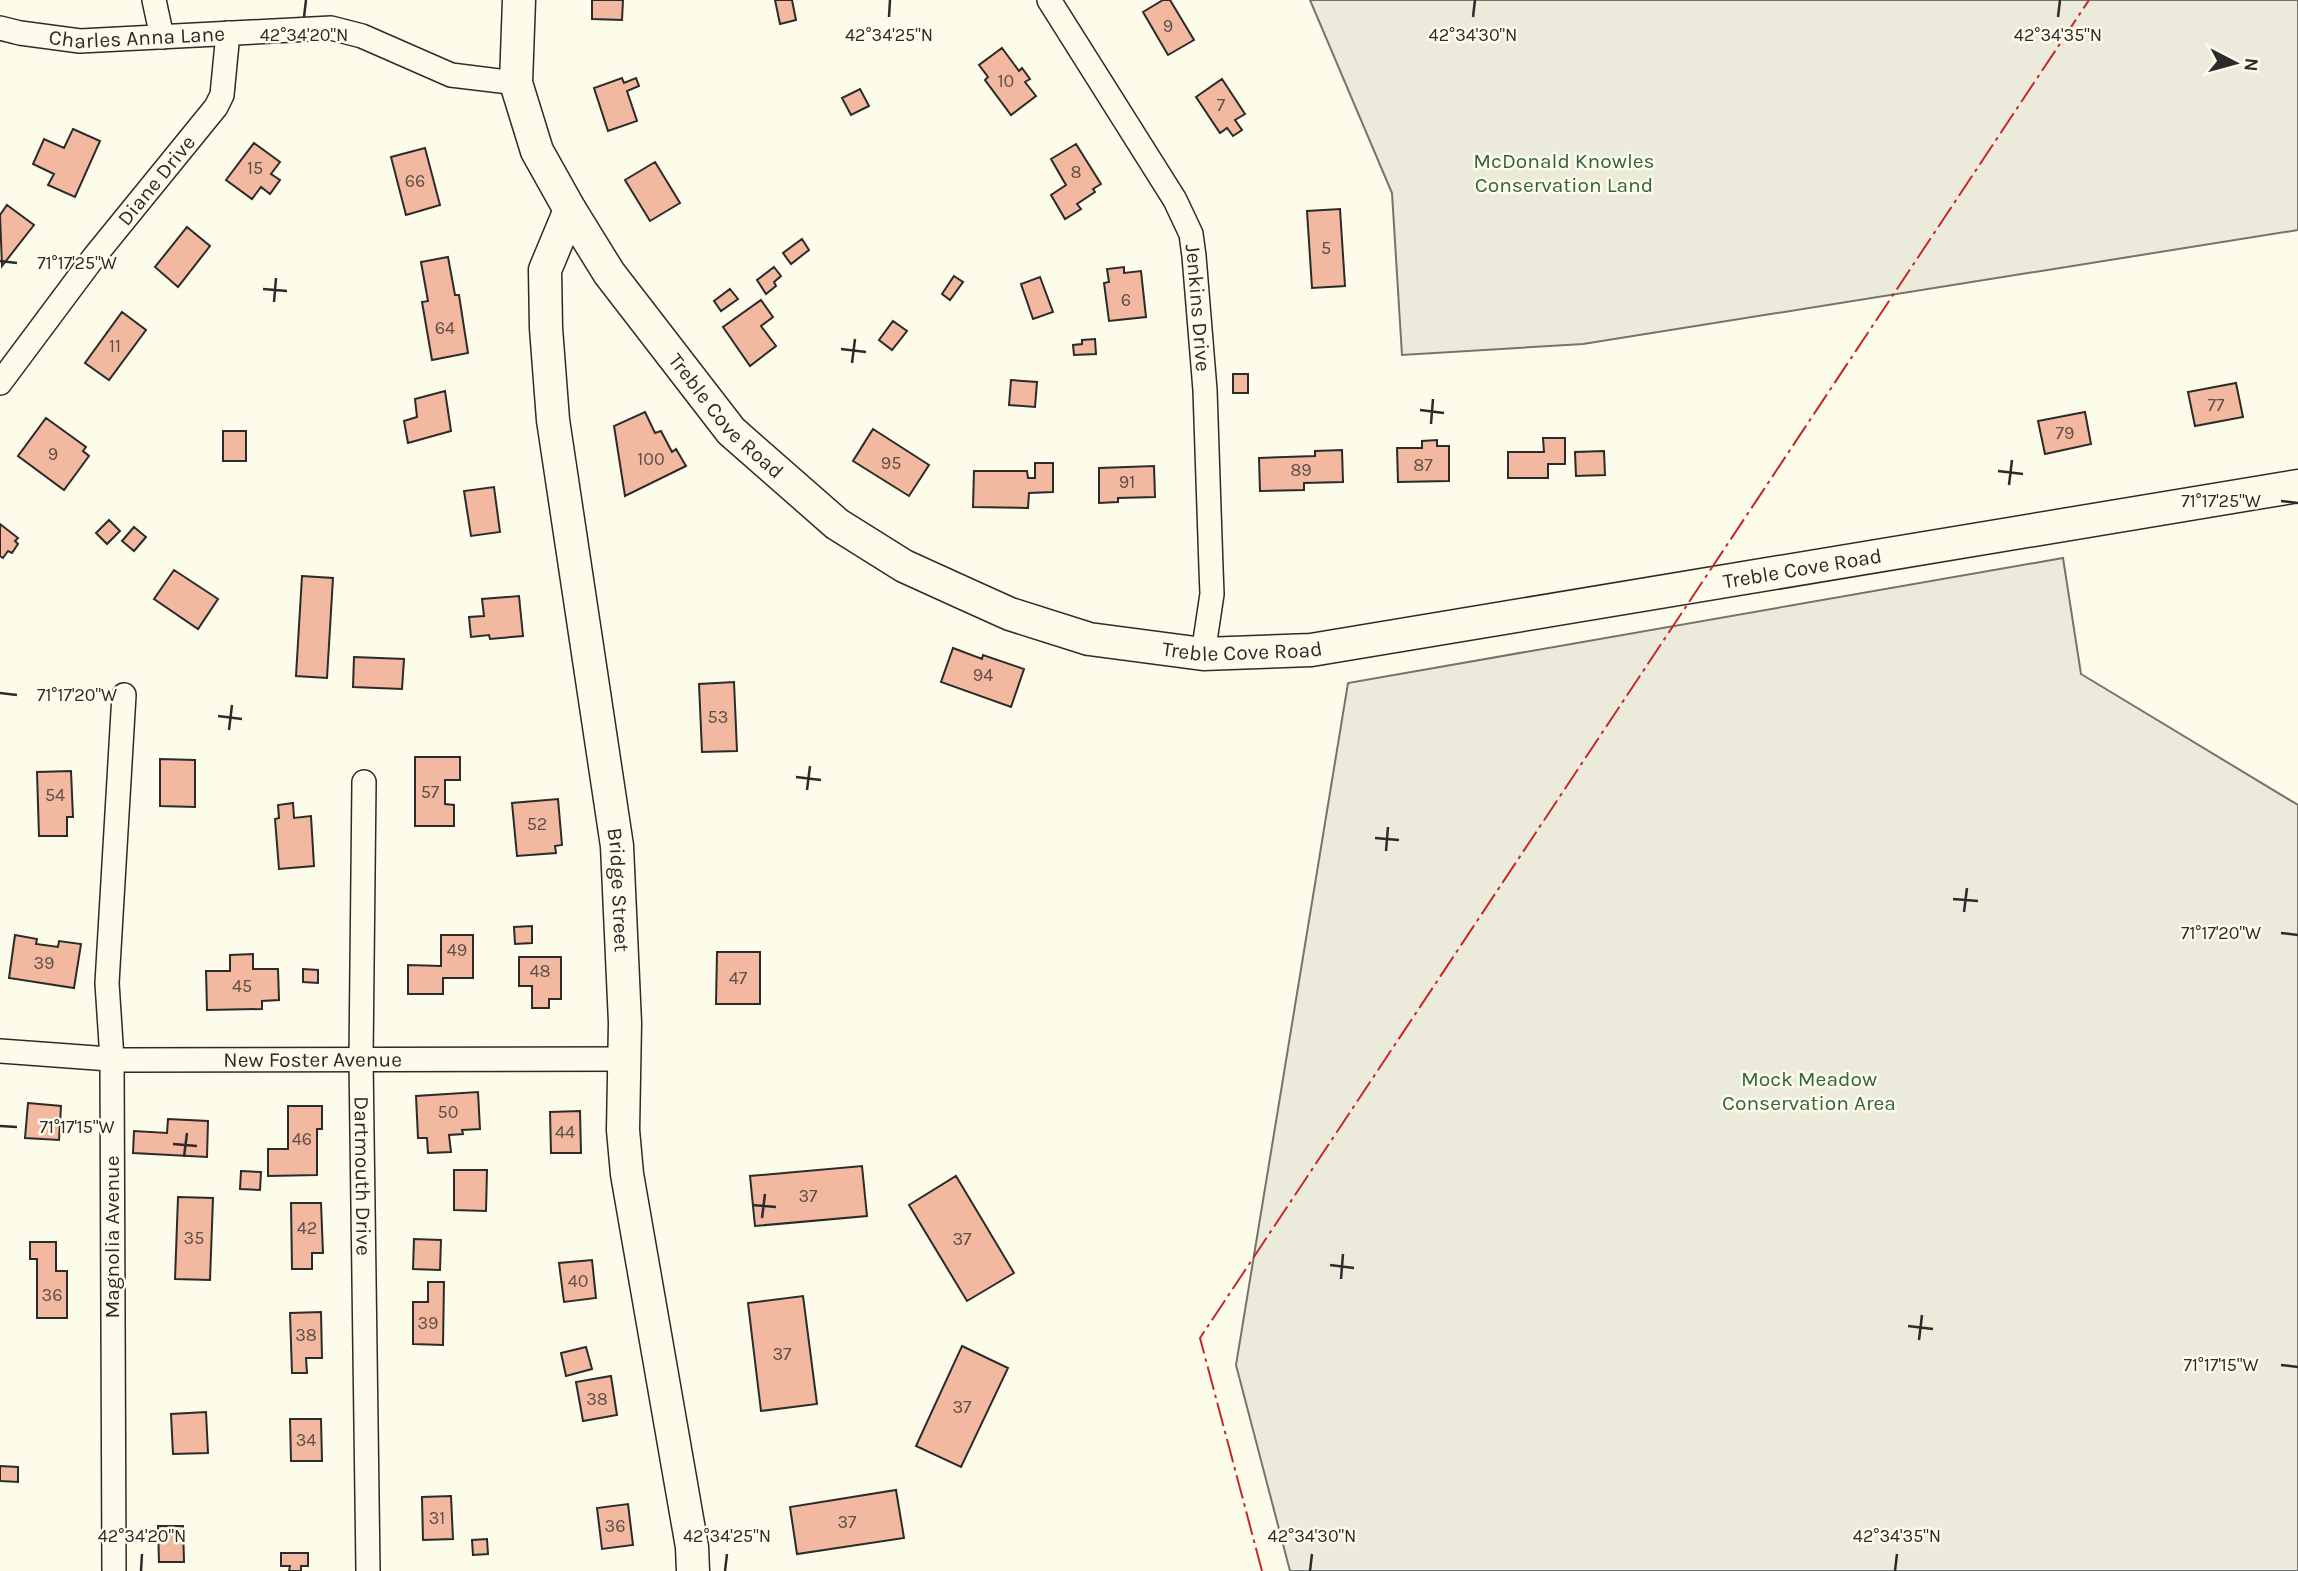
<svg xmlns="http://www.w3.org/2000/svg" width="2298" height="1571" font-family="Karla,sans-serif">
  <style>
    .green { fill: #ecebdb; stroke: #74746e; stroke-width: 2 }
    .building { fill: #f2b8a0; stroke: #2b2b2b; stroke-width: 2 }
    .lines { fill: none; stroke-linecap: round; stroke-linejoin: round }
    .street-casing { stroke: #2b2b2b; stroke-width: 26 }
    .secondary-casing { stroke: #2b2b2b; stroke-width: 35 }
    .street { stroke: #fdfbea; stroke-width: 23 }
    .secondary { stroke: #fdfbea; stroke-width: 32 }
    .power { stroke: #c62828; stroke-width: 2; stroke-dasharray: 24 5 3.5 5; stroke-linecap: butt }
    .ticks { fill: none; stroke: #2b2b2b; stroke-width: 2.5 }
    .labels { text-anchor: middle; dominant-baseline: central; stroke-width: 5; stroke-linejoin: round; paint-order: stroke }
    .number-label { font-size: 18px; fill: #5d4e48 }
    .street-label { font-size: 21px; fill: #2b2b2b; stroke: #fdfbea }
    .park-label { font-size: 21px; fill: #34623c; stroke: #fdfbea }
    .ticks-label { font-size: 18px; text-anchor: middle; fill: #2b2b2b; stroke: #fdfbea; stroke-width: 5; stroke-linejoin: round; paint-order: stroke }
  </style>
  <rect width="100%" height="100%" fill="#fdfbea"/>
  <!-- green -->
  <path class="green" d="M1310,0H2298V230L1583,344L1402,355L1392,193Z
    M2063,558L2081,674L2298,805V1571H1290L1236,1365L1348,683Z"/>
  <!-- building -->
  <path class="building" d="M592,0H623L622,20L592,19Z
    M775,0H792L796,20L780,24Z
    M1163,0H1170L1194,40L1168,55L1143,12Z
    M1002,48L1019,71L1022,68L1030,79L1025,82L1036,96L1011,115L985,80L988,77L979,65Z
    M622,78L624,83L636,78L639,86L627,91L637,121L608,131L594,88Z
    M1222,79L1245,114L1235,120L1242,130L1233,136L1227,128L1220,133L1196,97Z
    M860,89L869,106L851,115L842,98Z
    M73,129L100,141L75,197L48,185L54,174L33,164L44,139L64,148Z
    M254,143L280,162L271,174L280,180L270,194L261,187L252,199L226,180Z
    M1076,144L1101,184L1093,189L1095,192L1077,204L1081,209L1065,219L1051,195L1066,185L1051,159Z
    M425,148L440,205L406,215L391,157Z
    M655,162L680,203L650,221L625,180Z
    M7,205L34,225L2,266L0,215Z
    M1340,209L1345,286L1312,288L1307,211Z
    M187,227L210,246L178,287L155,267Z
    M802,239L809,250L791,264L783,253Z
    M448,257L455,295H459L468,353L432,360L422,302L428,301L421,262Z
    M774,267L781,276L774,282L776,286L766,294L757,280Z
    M1124,267V273L1141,271L1146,317L1109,321L1104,283L1109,282L1107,269Z
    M954,276L963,282L950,300L942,294Z
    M1040,277L1053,312L1033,319L1021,284Z
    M730,289L738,299L721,311L714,301Z
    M761,300L773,317L761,326L776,346L750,366L723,327Z
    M122,312L146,330L109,380L85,363Z
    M893,321L907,331L892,350L879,340Z
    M1095,339L1096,354L1074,355L1073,345L1082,344V340Z
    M1233,374H1248V393H1233Z
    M1011,380L1037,382L1035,407L1009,405Z
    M2236,383L2243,417L2195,426L2188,392Z
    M445,391L451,431L408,443L404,421L417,417L415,399Z
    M645,412L655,433L661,431L672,452L676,449L686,466L625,496L614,426Z
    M2085,412L2091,444L2045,454L2038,421Z
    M46,418L86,447L83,451L89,456L64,490L18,456Z
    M873,429L929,465L909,496L853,461Z
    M223,431H246V461H223Z
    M1543,438H1565V464H1548V478H1508V452H1544Z
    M1437,440V446H1449V481L1398,482L1397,448H1422V441Z
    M1342,450L1343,482L1304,483V490L1260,491L1259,458L1315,456V451Z
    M1604,451L1605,475L1576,476L1575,452Z
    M1035,463H1053V492L1029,493L1028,508L973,507L974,471H1027L1028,478H1035Z
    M1154,466L1155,497L1118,498V502L1099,503V468Z
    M494,487L500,532L471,536L464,491Z
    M109,520L120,531L107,544L96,533Z
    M0,524L18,538L15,541L18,544L12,553L8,551L3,558L0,556Z
    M134,527L146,537L134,551L122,541Z
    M174,570L218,599L198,629L154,599Z
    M302,576L333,578L327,678L296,676Z
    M519,596L523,636L490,639L489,635L471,637L469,617L484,616L482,599Z
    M953,648L982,659L983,655L1024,669L1011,707L941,682Z
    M354,657L404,659L402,689L353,687Z
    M734,682L737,751L702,752L699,684Z
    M415,757H460V780H445V804L454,805V826H415Z
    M160,759L195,760V807L160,806Z
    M71,771L73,817H67V836H39L37,772Z
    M558,799L562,845L555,846L556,853L517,856L512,803Z
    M293,803L294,818L311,816L314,866L279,869L275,819L279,818L278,805Z
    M532,926V943L515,944L514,927Z
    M15,935L37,939L36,944L58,947L59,941L81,944L74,988L9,978Z
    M441,935H473V978H443V994H408V965L441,966Z
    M717,952H760V1004H716Z
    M253,954V969H278L279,1000L262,1001V1009L207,1010L206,971H230V955Z
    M519,957H561V999H549V1008H532V986H519Z
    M303,969L318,970V983L303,982Z
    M478,1092L480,1129L462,1130L463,1134L449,1135L451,1152L428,1153L427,1138H418L416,1096Z
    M28,1103L61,1106L59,1140L25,1138Z
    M288,1106H322V1129H317V1175L268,1176V1149H288Z
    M580,1111L581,1153H551L550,1112Z
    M168,1119L208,1121L207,1157L133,1153L134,1131L167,1133Z
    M862,1166L867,1216L755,1226L750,1176Z
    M454,1170H487L486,1211L454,1210Z
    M241,1171L261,1172L260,1190L240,1189Z
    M956,1176L1014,1273L967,1301L909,1205Z
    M178,1197L213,1198L210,1280L175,1279Z
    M291,1203H321L323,1253H312V1269H292Z
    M414,1239L441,1240L440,1270L413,1269Z
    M30,1242H56V1271H67V1318H37V1259H30Z
    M592,1260L596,1298L564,1302L559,1263Z
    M428,1282H444L443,1345L413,1344V1302H428Z
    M803,1296L817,1404L761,1411L748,1303Z
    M321,1312L322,1358H306L307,1373H292L290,1313Z
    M962,1346L1008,1368L961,1467L916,1446Z
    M586,1347L592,1369L566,1376L561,1353Z
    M611,1376L617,1415L583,1421L576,1382Z
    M206,1412L208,1453L173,1454L171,1414Z
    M290,1419H321L322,1461H291Z
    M0,1466L18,1467V1482L0,1481Z
    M896,1490L904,1538L797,1554L790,1507Z
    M451,1496L453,1539L423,1540L422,1497Z
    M628,1504L633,1545L602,1549L597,1508Z
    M158,1526H183L184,1562H159Z
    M487,1539L488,1554L473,1555L472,1540Z
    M281,1553H308V1566H301V1571H289L290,1566H281Z"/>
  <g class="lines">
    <!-- street casing -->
    <g class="street-casing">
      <g id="street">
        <path d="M154,0L162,37"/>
        <path id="s1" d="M1049,0L1175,200L1191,234L1194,256L1205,390L1211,568L1212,594L1203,654"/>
        <path id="s2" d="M0,28L20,33L80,41L331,28L362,36L451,75L516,83"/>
        <path id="s3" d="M0,383L94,257L216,107L222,95L228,33"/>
        <path id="s4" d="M364,782L361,1059L368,1571"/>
        <path id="s5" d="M0,1051L123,1060L625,1059"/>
        <path d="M114,1571L112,1059L107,983L124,695"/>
      </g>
    </g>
    <!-- secondary casing -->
    <g class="secondary-casing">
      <g id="secondary">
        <path id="s6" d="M519,0L516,83L537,151L570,210L609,273L731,431L837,524L904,566L970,596L1010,614L1089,639L1203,654L1311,650L2298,486"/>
        <path id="s7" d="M570,210L545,270L546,328L553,420L617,846L625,1023L623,1130L627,1174L692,1547L693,1571"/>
      </g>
    </g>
    <!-- street -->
    <use href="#street" class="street"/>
    <!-- secondary -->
    <use href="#secondary" class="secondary"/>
    <!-- power -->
    <path class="power" d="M1262,1571L1200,1338L2089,0"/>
  </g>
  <!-- ticks -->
  <path class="ticks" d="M304,17L306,0M889,17L890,0M1473,17L1475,0M2058,17L2060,0M0,261L17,263M263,289L287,291M274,302L276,278M841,349L866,352M852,363L855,339M1420,410L1444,413M1431,424L1433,399M1998,471L2023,474M2009,485L2012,460M2281,501L2298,503M0,693L17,695M218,716L242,719M229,730L232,705M796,777L821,780M807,790L810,766M1375,838L1399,840M1386,851L1388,827M1953,899L1978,901M1964,912L1967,888M2281,933L2298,935M0,1126L17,1127M173,1144L197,1146M184,1157L187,1133M752,1205L776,1207M762,1218L765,1194M1330,1265L1354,1268M1341,1279L1343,1254M1908,1326L1933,1329M1919,1340L1922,1315M2281,1365L2298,1367M141,1571L142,1554M725,1571L727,1554M1310,1571L1312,1554M1895,1571L1897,1554"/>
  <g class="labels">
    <!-- number labels -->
    <g class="number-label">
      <text x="1168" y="26">9</text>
      <text x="1006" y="81">10</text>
      <text x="1221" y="105">7</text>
      <text x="255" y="168">15</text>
      <text x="1076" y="172">8</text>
      <text x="415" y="181">66</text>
      <text x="1326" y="248">5</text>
      <text x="1126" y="300">6</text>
      <text x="445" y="328">64</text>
      <text x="115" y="346">11</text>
      <text x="2216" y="405">77</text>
      <text x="2065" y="433">79</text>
      <text x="53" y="454">9</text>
      <text x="651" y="459">100</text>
      <text x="891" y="463">95</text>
      <text x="1423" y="465">87</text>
      <text x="1301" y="470">89</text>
      <text x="1127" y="482">91</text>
      <text x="983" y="675">94</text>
      <text x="718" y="717">53</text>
      <text x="430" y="792">57</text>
      <text x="55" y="795">54</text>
      <text x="537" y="824">52</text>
      <text x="457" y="950">49</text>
      <text x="44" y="963">39</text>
      <text x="540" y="971">48</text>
      <text x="738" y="978">47</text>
      <text x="242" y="986">45</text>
      <text x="448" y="1112">50</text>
      <text x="565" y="1132">44</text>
      <text x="302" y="1139">46</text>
      <text x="808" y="1196">37</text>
      <text x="307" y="1228">42</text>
      <text x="194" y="1238">35</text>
      <text x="962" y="1239">37</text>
      <text x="578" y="1281">40</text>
      <text x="52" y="1295">36</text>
      <text x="428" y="1323">39</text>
      <text x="306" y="1335">38</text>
      <text x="782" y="1354">37</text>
      <text x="597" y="1399">38</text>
      <text x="962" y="1407">37</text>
      <text x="306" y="1440">34</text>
      <text x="437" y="1518">31</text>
      <text x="847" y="1522">37</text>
      <text x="615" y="1526">36</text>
    </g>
    <!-- street labels -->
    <g class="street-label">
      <text stroke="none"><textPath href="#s2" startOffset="138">Charles Anna Lane</textPath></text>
      <text stroke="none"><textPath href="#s3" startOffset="256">Diane Drive</textPath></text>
      <text stroke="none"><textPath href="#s1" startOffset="348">Jenkins Drive</textPath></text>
      <text stroke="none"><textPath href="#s6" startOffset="481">Treble Cove Road</textPath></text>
      <text stroke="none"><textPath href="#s6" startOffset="1636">Treble Cove Road</textPath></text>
      <text stroke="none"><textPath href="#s6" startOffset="1069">Treble Cove Road</textPath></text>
      <text stroke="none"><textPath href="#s7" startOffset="690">Bridge Street</textPath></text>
      <text stroke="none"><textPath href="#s5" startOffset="313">New Foster Avenue</textPath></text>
      <text stroke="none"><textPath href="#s4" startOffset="394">Dartmouth Drive</textPath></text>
      <text transform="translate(112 1237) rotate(-90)">Magnolia Avenue</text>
    </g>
    <!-- park labels -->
    <g class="park-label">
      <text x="1564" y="161">McDonald Knowles<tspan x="1564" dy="24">Conservation Land</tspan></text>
      <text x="1809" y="1079">Mock Meadow<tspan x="1809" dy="24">Conservation Area</tspan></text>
    </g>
  </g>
  <g class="ticks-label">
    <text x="304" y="41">42°34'20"N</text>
    <text x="889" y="41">42°34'25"N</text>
    <text x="1473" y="41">42°34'30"N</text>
    <text x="2058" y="41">42°34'35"N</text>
    <text x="77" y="269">71°17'25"W</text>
    <text x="2221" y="507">71°17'25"W</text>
    <text x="77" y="701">71°17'20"W</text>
    <text x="2221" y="939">71°17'20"W</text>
    <text x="77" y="1133">71°17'15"W</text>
    <text x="2221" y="1371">71°17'15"W</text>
    <text x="142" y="1542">42°34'20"N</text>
    <text x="727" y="1542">42°34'25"N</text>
    <text x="1312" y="1542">42°34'30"N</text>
    <text x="1897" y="1542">42°34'35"N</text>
  </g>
  <!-- north arrow -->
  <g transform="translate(2235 63) rotate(96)" stroke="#fdfbea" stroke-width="5" paint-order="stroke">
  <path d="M0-5L12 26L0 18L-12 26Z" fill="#2b2b2b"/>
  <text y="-10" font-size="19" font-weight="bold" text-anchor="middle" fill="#2b2b2b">N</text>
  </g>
</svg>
